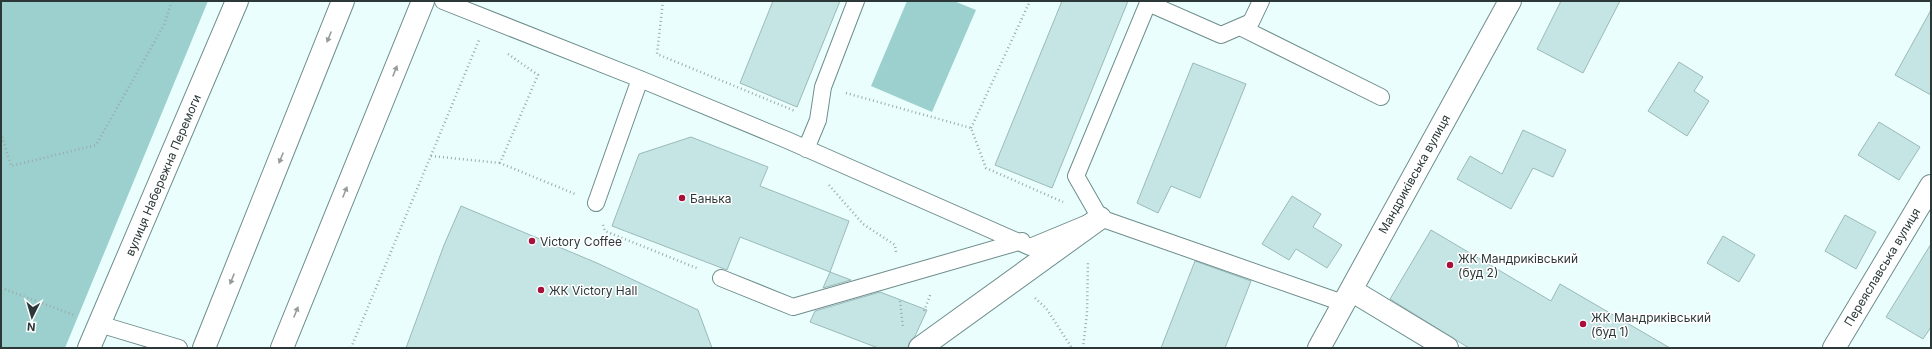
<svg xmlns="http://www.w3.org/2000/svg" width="1932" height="349" font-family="Inter,sans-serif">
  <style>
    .green { fill: #9cd0cf }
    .building { fill: #c4e5e4; stroke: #9abab9 }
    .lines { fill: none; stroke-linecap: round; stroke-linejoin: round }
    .lane-casing { stroke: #6e8d8c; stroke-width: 18 }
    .street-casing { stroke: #6e8d8c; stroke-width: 24 }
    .primary-casing { stroke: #6e8d8c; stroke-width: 24 }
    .path { stroke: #9aabaa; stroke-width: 2.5; stroke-dasharray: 1 3; stroke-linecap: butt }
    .lane { stroke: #fff; stroke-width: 16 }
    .street { stroke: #fff; stroke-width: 22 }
    .primary { stroke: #fff; stroke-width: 22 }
    .oneway { fill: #969c9c }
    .poi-dot { fill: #a8103c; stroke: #fff; stroke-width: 1.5 }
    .labels { text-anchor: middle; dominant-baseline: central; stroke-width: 3; stroke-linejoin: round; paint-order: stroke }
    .street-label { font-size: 12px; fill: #2c3838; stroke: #fff }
    .poi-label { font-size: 12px; fill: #2c3838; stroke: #fff; text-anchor: start }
  </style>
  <rect width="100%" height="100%" fill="#eafefd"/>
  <!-- green -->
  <path class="green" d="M1,1H208L65,348H1Z
    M907,1H954L976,10L932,112L871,86Z"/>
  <!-- building -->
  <path class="building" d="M773,1H840L797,107L740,83Z
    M1062,1H1128L1052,188L995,165Z
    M1561,1H1620L1583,73L1537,49Z
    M1931,10V95L1895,75Z
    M1679,62L1703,77L1694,91L1709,101L1687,136L1648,111Z
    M1193,63L1246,84L1200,198L1171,186L1158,213L1137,203Z
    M1879,122L1920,147L1899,180L1858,155Z
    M1523,130L1566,150L1553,177L1533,168L1511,209L1457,179L1470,156L1502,174Z
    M691,137L768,167L760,186L849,221L830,272L740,237L727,270L612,226L639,154Z
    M1292,196L1321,214L1313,227L1342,245L1327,268L1296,249L1289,260L1262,244Z
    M461,206L597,263L698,310L712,348H406L444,245Z
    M1845,215L1876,232L1856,269L1825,251Z
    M1431,230L1551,301L1560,284L1670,348H1469L1390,299Z
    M1723,236L1755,255L1739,282L1707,263Z
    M1931,244V327L1923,339L1886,317Z
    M1195,261L1251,281L1225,348H1161Z
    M830,272L851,280L823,288Z
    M880,292L927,310L915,336L909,343L908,348H878L810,322L815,311Z"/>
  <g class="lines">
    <!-- lane casing -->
    <g class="lane-casing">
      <path id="lane" d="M443,1L640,79L787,140L1030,247L1100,218L1343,303
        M1240,27L1381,97
        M806,149L818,120L823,87L856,1
        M596,203L640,79
        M1100,218L1076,176L1148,3L1221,35L1251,22L1261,1
        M721,278L793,307L1022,241
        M99,324L179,348"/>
    </g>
    <!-- street casing -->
    <g class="street-casing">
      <path id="street" d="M1351,290L1447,348
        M89,348L237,1
        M920,348L1100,218
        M1319,348L1510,1
        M1834,348L1931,186"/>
    </g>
    <!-- primary casing -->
    <g class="primary-casing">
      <path id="primary" d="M204,348L343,1
        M282,348L423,1"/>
    </g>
    <!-- path -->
    <path class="path" d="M663,1L657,54L795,111
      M508,54L538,75L500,163L575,194
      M846,93L971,128L986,168L1063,202
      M971,128L1030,1
      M1,133L11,166L96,145L164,25L172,1
      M431,156L500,163
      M829,185L863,224L895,245L896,252
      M603,225L605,231L699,269
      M1,288L74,315
      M1035,298L1046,308L1072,348
      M900,301L903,328
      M924,311L931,293
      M351,348L479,40
      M1083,348L1087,313L1088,261"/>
    <!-- lane -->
    <use href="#lane" class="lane"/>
    <!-- street -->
    <use href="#street" class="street"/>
    <!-- primary -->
    <use href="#primary" class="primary"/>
  </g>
  <!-- one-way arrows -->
  <defs><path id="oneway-solid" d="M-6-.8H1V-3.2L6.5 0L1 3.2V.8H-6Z"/></defs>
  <g class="oneway">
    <use href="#oneway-solid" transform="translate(329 37) rotate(112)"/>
    <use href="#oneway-solid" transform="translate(395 71) rotate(-68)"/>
    <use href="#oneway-solid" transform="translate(281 158) rotate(112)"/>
    <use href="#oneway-solid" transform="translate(345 192) rotate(-68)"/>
    <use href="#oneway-solid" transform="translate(232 279) rotate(112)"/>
    <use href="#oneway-solid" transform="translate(296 312) rotate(-68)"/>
  </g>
  <!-- markers -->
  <g class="poi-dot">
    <circle cx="682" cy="198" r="4"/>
    <circle cx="532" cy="241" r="4"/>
    <circle cx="1450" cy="265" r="4"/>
    <circle cx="541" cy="290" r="4"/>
    <circle cx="1583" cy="324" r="4"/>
  </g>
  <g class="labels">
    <!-- street labels -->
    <g class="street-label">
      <text transform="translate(1414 174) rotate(-61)">Мандриківська вулиця</text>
      <text transform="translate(163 175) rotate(-67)">вулиця Набережна Перемоги</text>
      <text transform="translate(1882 267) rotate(-59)">Переяславська вулиця</text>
    </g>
    <!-- poi labels -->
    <g class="poi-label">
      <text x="690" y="198">Банька</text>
      <text x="540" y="241">Victory Coffee</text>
      <text x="1458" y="258">ЖК Мандриківський<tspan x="1458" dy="14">(буд 2)</tspan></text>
      <text x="549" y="290">ЖК Victory Hall</text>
      <text x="1591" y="317">ЖК Мандриківський<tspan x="1591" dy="14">(буд 1)</tspan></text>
    </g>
  </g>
  <!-- border -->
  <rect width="1932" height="349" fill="none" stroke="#2c3838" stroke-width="4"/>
  <!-- north arrow -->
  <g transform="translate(32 317) rotate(185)" stroke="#ffffff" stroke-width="3" paint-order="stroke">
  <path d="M0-3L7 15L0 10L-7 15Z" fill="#2c3838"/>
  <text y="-6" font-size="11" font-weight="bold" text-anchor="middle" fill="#2c3838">N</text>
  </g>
</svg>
